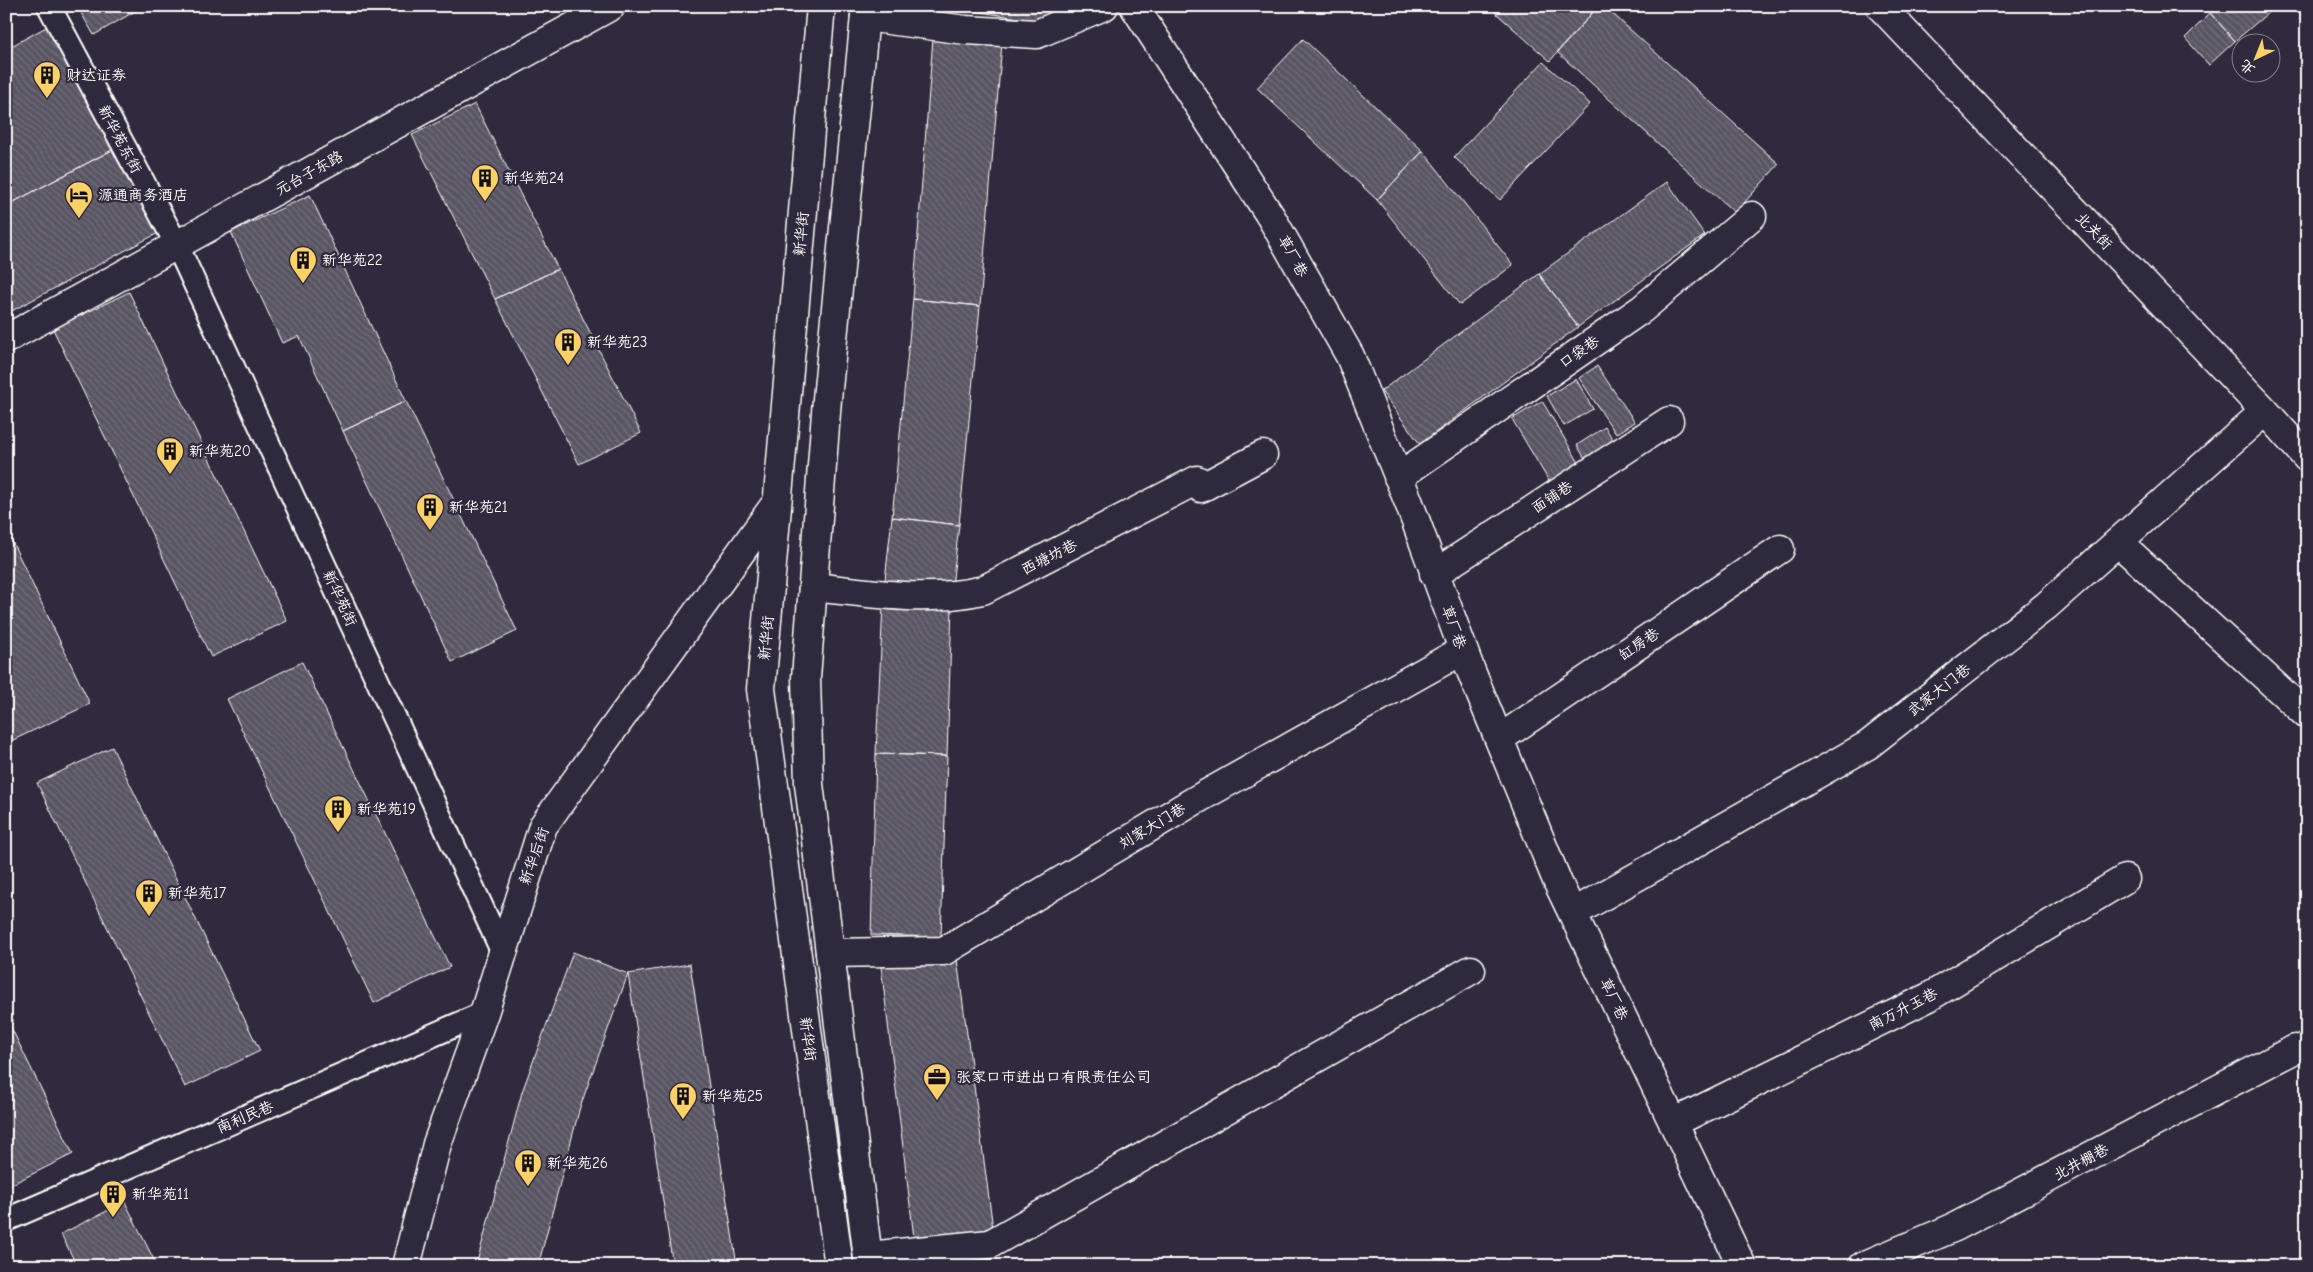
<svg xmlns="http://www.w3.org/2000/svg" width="2313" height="1272" font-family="'Comic Neue','LXGW WenKai TC',sans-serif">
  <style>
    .building { fill: url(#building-back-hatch); stroke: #fff }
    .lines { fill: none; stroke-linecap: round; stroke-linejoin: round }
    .lane-casing { stroke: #fff; stroke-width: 26 }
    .street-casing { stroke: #fff; stroke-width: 31 }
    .secondary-casing { stroke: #fff; stroke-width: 31 }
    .lane { stroke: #2f2a3d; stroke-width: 22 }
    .street { stroke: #2f2a3d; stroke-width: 28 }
    .secondary { stroke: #2f2a3d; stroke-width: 28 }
    .labels { text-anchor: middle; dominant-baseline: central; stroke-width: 4.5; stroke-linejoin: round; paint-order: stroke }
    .poi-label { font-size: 15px; fill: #fff; stroke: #2f2a3d; text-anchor: start }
    .street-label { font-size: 15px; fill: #fff; stroke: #2f2a3d }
  </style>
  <defs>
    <pattern id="building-back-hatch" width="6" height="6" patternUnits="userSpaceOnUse" patternTransform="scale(1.25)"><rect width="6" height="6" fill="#595564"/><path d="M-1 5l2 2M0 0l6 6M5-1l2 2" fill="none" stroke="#726e7b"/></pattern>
  </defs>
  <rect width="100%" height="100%" fill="#2f2a3d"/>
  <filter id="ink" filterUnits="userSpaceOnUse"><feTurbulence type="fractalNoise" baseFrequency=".02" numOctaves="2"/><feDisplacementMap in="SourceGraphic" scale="10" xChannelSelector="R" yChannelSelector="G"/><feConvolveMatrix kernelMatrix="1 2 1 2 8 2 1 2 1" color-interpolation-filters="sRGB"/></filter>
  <g filter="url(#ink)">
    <!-- building -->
    <path class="building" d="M77,6H144L94,35Z
      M942,6H1079L1038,21Z
      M1488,6H1585L1592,13L1550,61Z
      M1599,6H1604L1779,164L1735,213L1557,52Z
      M2219,6H2276L2235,41L2210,13Z
      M2210,13L2235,41L2209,65L2185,38Z
      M48,26L114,149L6,206V49Z
      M933,38L1002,43L980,306L913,299Z
      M1303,39L1423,151L1377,200L1257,88Z
      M1543,62L1590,104L1500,200L1454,157Z
      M475,104L558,269L495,299L412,135Z
      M114,149L160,232L6,314V206Z
      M1423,151L1513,265L1460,305L1377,200Z
      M1667,182L1705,235L1578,327L1539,274Z
      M310,195L406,401L343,431L299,336L282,343L231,232Z
      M558,269L641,433L579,464L495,299Z
      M1539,274L1578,327L1420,444L1381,391Z
      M129,292L287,621L211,657L53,329Z
      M913,299L980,306L959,525L892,517Z
      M1597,366L1635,422L1616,434L1579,378Z
      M1576,379L1593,409L1564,426L1547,396Z
      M406,401L517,631L452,662L343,431Z
      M1542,401L1581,466L1550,483L1512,419Z
      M1605,427L1617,446L1588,464L1577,445Z
      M892,517L959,525L952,587L885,580Z
      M6,529L90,704L13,740L6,725Z
      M883,604L952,607L947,756L876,754Z
      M302,662L450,967L374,1003L227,699Z
      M112,747L260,1051L185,1087L37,783Z
      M876,754L947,756L941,937L871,935Z
      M573,952L628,974L580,1107L538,1266H476L522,1092Z
      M957,959L994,1236L915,1246L881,966Z
      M690,964L737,1266H673L628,974Z
      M6,1017L73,1154L6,1187Z
      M125,1202L157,1266H77L61,1234Z
      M991,1256L993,1266H926L925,1263Z"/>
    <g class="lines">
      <!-- lane casing -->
      <g class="lane-casing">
        <path id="lane" d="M49,6L177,245L502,951
          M6,1220L484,1013"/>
      </g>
      <!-- street casing -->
      <g class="street-casing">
        <path id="street" d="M1134,6L1271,217L1350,356L1409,503L1471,671L1558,883L1742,1266
          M1880,6L2265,411L2307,458
          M865,17L966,30L1037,34L1104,6
          M1398,477L1642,309L1752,216
          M2118,542L2307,715
          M1434,574L1669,421
          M813,587C869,593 928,603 983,590L1197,480L1201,488L1263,455
          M1499,739L1780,549
          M1573,913L1868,745L2046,606L2265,411
          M830,953L944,951L1194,801L1463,650
          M1673,1123L1929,997L2125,879
          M868,1256L990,1244L1471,970
          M1863,1266L1955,1227L2295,1049"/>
      </g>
      <!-- secondary casing -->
      <g class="secondary-casing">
        <path id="secondary" d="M821,6L761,689L839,1266
          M866,6L827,399L806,678L809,784L869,1266
          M6,339L611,6
          M406,1266L437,1144L484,1013L543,826L777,502"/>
      </g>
      <!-- lane -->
      <use href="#lane" class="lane"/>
      <!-- street -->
      <use href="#street" class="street"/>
      <!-- secondary -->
      <use href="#secondary" class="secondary"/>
    </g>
  </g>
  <!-- icons -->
  <defs>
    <g id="building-pin" transform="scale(1.4375)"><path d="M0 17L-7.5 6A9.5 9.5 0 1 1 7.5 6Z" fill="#ffd166" stroke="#2f2a3d"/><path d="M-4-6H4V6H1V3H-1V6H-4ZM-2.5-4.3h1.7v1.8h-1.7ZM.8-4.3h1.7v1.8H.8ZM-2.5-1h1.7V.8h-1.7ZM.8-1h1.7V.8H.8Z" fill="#111"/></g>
    <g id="hotel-pin" transform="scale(1.4375)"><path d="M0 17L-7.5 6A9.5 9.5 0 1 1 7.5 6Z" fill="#ffd166" stroke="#2f2a3d"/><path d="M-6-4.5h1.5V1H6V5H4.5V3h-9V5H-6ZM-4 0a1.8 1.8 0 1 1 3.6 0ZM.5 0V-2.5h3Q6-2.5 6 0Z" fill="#111"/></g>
    <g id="office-pin" transform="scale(1.4375)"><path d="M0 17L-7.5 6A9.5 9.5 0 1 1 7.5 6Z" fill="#ffd166" stroke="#2f2a3d"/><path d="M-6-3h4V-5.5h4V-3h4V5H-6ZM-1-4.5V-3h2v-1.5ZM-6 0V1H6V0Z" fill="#111"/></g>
  </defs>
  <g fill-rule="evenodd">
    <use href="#building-pin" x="47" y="75"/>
    <use href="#building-pin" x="485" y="178"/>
    <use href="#hotel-pin" x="79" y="195"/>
    <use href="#building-pin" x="303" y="260"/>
    <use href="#building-pin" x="568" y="342"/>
    <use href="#building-pin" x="170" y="451"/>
    <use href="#building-pin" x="430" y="507"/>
    <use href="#building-pin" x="338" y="809"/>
    <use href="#building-pin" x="149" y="893"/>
    <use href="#office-pin" x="937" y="1077"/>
    <use href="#building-pin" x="683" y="1096"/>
    <use href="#building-pin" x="528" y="1163"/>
    <use href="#building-pin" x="113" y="1194"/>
  </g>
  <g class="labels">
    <!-- poi labels -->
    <g class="poi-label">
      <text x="66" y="75">财达证券</text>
      <text x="504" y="178">新华苑24</text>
      <text x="98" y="195">源通商务酒店</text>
      <text x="322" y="260">新华苑22</text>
      <text x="587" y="342">新华苑23</text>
      <text x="189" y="451">新华苑20</text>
      <text x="449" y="507">新华苑21</text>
      <text x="357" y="809">新华苑19</text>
      <text x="168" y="893">新华苑17</text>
      <text x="956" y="1077">张家口市进出口有限责任公司</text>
      <text x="702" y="1096">新华苑25</text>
      <text x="547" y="1163">新华苑26</text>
      <text x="132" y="1194">新华苑11</text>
    </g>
    <!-- street labels -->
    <g class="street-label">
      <text transform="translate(120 139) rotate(62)">新华苑东街</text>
      <text transform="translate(309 173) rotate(-29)">元台子东路</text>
      <text transform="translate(2094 231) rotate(46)">北关街</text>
      <text transform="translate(801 234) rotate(-85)">新华街</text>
      <text transform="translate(1293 256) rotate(61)">草厂巷</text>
      <text transform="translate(1579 352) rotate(-35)">口袋巷</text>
      <text transform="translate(1552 497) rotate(-33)">面铺巷</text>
      <text transform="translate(1049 557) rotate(-27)">西塘坊巷</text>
      <text transform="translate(340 598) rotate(65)">新华苑街</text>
      <text transform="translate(1454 627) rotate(70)">草厂巷</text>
      <text transform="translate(766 638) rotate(-85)">新华街</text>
      <text transform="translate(1639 644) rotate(-34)">缸房巷</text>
      <text transform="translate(1939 690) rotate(-38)">武家大门巷</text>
      <text transform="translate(1152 826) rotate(-31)">刘家大门巷</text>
      <text transform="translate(534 856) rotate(-70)">新华后街</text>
      <text transform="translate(1614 999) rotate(64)">草厂巷</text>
      <text transform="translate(1903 1009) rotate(-27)">南万升玉巷</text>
      <text transform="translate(808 1039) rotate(82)">新华街</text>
      <text transform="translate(245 1117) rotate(-23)">南利民巷</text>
      <text transform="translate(2081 1162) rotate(-28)">北井棚巷</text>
    </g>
  </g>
  <!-- margin -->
  <rect width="2313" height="1272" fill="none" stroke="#2f2a3d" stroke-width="25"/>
  <rect x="12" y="12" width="2288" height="1247" fill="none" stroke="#fff" stroke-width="2" filter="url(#ink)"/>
  <!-- north arrow -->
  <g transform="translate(2256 58) rotate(223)"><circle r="24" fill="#2f2a3d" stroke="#827f8b"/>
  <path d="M0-4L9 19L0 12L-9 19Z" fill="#ffd166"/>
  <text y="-8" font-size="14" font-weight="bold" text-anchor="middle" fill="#ffffff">北</text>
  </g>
</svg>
